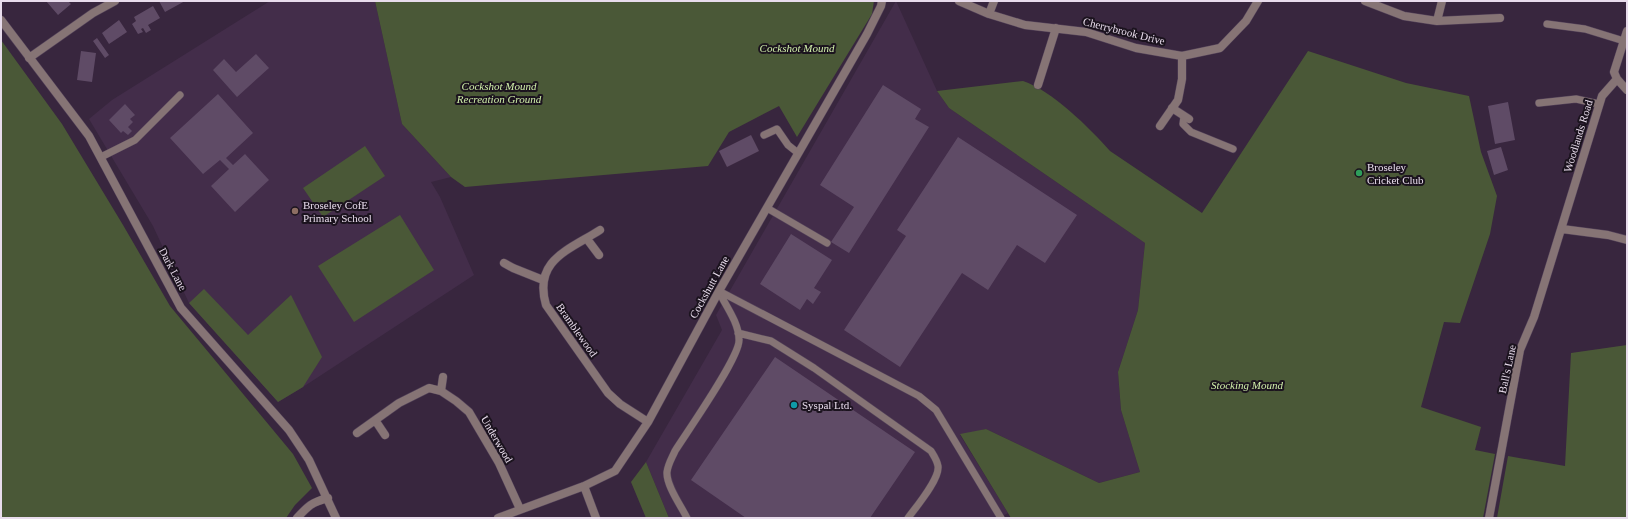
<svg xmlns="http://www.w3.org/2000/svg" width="1628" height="519" font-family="'Times New Roman',serif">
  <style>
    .built { fill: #432d4a }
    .green { fill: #4a5837 }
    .building { fill: #5f4b66 }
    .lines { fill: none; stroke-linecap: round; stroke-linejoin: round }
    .lane-casing { stroke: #54435a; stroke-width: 8 }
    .street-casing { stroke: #54435a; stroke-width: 9 }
    .lane { stroke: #867475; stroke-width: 7 }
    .street { stroke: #867475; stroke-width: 8 }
    .leisure-dot { fill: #2e9e5b; stroke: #1b131e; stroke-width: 1.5 }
    .education-dot { fill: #8d6e63; stroke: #1b131e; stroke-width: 1.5 }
    .culture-dot { fill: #0f9aa8; stroke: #1b131e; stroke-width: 1.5 }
    .labels { text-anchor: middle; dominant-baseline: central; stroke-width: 4; stroke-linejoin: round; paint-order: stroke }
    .street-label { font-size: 11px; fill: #e8dcec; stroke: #1b131e }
    .park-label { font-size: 11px; font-style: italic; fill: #d1f0aa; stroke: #1b131e }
    .poi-label { font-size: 11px; fill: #e8dcec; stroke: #1b131e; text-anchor: start }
  </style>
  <rect width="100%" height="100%" fill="#38263e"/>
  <!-- built -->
  <path class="built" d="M270,1H375L402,124L451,177L431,182L440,197L474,275L303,387L278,402L189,303L153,226L89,119L112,100Z
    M896,1L937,91L949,108L1145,243L1138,310L1118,372L1121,410L1140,472L1099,483L986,429L960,435L1008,513L999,518H669L646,462L722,330L716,315Z"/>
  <!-- green -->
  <path class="green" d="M375,1H874L872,14L797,137L779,106L729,132L708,166L465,187L451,177L402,124Z
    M1,40L62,124L123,225L170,306L293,454L312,488L295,505L286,518H1Z
    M1308,51L1406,83L1469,96L1481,152L1497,196L1490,234L1460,323L1444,322L1421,407L1481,427L1475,450L1495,454L1483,518H1011L960,434L986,429L1099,483L1140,472L1121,410L1118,372L1138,310L1145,243L949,108L937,91L1023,81C1051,90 1090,128 1110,151L1202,213Z
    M365,146L385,176L323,217L303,188Z
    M400,215L434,270L354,322L318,266Z
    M204,289L248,335L291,295L322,357L303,387L278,402L189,303Z
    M1627,345V518H1497L1508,456L1565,466L1571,353Z
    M646,462L669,518H646L631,482Z"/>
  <!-- building -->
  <path class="building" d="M46,1H68L71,4L58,15Z
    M159,1H185L165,12Z
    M153,6L160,18L148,25L151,30L146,33L143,28L141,29L143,32L138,34L132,24L136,21L134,17Z
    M119,20L127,32L109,44L102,33Z
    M97,38L109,55L105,58L93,41Z
    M81,51L96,53L92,82L77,80Z
    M256,54L269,68L237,97L213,70L224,59L236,72Z
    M883,85L921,109L915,119L929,127L849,253L831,242L854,207L820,185Z
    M218,94L253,133L226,158L233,165L245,154L269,180L235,212L211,186L229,169L220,160L203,174L170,138Z
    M1508,102L1515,140L1495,144L1488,106Z
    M125,104L135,115L130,119L133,122L128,127L132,131L128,135L123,131L121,133L109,120Z
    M751,135L759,151L727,167L719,151Z
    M958,137L1077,215L1045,263L1017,245L988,290L962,273L900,367L844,330L906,236L897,230Z
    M1501,147L1508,170L1494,175L1487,151Z
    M791,234L832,260L814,288L821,292L813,304L807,299L800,310L760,284Z
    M775,357L915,452L870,518H746L691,480Z"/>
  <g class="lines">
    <!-- lane casing -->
    <g class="lane-casing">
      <path id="lane" d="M1547,24L1585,29L1624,41
        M1539,103L1576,99L1599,104
        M1184,116L1183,124L1191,132L1233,149
        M764,135L777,129L788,145L798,153
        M101,157L135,140L180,95
        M767,208L827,243
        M719,291L919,396L936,410L1001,518
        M738,333L771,341L814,368L931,451C934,456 937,460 938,466C940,479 916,507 908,518
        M687,518C681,506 666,485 667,472C668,464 672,458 675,451C687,432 740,357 739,340C739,323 726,306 719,292"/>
    </g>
    <!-- street casing -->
    <g class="street-casing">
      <path id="street" d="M959,1L989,14L1025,25L1086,32L1136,48L1182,56L1220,48L1246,21L1258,1
        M1365,1L1404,16L1437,21L1500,18
        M989,14L994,1
        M1,20L89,136L181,308L289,430L309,460L336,518
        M1437,21L1442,1
        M29,58L93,13L115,1
        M1617,79L1627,90
        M1038,85L1056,28
        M1172,108L1189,119
        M1160,126L1178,100L1182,79V56
        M1562,229L1608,235L1627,240
        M600,230C569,250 533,260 546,305L608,393L620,404L648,422
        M587,239L599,255
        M504,263L513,268L543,280
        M441,391L443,377
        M375,420L385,435
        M357,433L399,403L429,388L441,391L456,401L469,412L499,463L520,509
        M584,486L596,518
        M297,518C308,506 312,502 328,498
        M498,518L584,486L615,471L648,422L719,291L867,34L881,6L882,1
        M1489,518L1520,350L1534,317L1602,96L1617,79L1614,72L1627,31"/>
    </g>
    <!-- lane -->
    <use href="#lane" class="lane"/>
    <!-- street -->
    <use href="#street" class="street"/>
  </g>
  <!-- markers -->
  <circle class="leisure-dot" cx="1359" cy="173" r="4"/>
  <circle class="education-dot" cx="295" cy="211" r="4"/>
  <circle class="culture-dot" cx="794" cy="405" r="4"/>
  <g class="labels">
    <!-- street labels -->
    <g class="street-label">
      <text transform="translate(1124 31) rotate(14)">Cherrybrook Drive</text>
      <text transform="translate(1578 136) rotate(-73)">Woodlands Road</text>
      <text transform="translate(173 269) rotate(62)">Dark Lane</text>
      <text transform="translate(709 287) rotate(-61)">Cockshutt Lane</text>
      <text transform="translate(577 330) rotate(55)">Bramblewood</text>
      <text transform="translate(1507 369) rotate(-78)">Ball's Lane</text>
      <text transform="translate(497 439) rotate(60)">Underwood</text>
    </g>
    <!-- park labels -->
    <g class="park-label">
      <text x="797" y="48">Cockshot Mound</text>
      <text x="499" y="86">Cockshot Mound<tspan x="499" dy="13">Recreation Ground</tspan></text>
      <text x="1247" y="385">Stocking Mound</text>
    </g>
    <!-- poi labels -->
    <g class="poi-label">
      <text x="1367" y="167">Broseley<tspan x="1367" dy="13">Cricket Club</tspan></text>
      <text x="303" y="205">Broseley CofE<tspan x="303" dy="13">Primary School</tspan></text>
      <text x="802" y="405">Syspal Ltd.</text>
    </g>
  </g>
  <!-- border -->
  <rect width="1628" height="519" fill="none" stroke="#e8dcec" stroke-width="4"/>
</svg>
